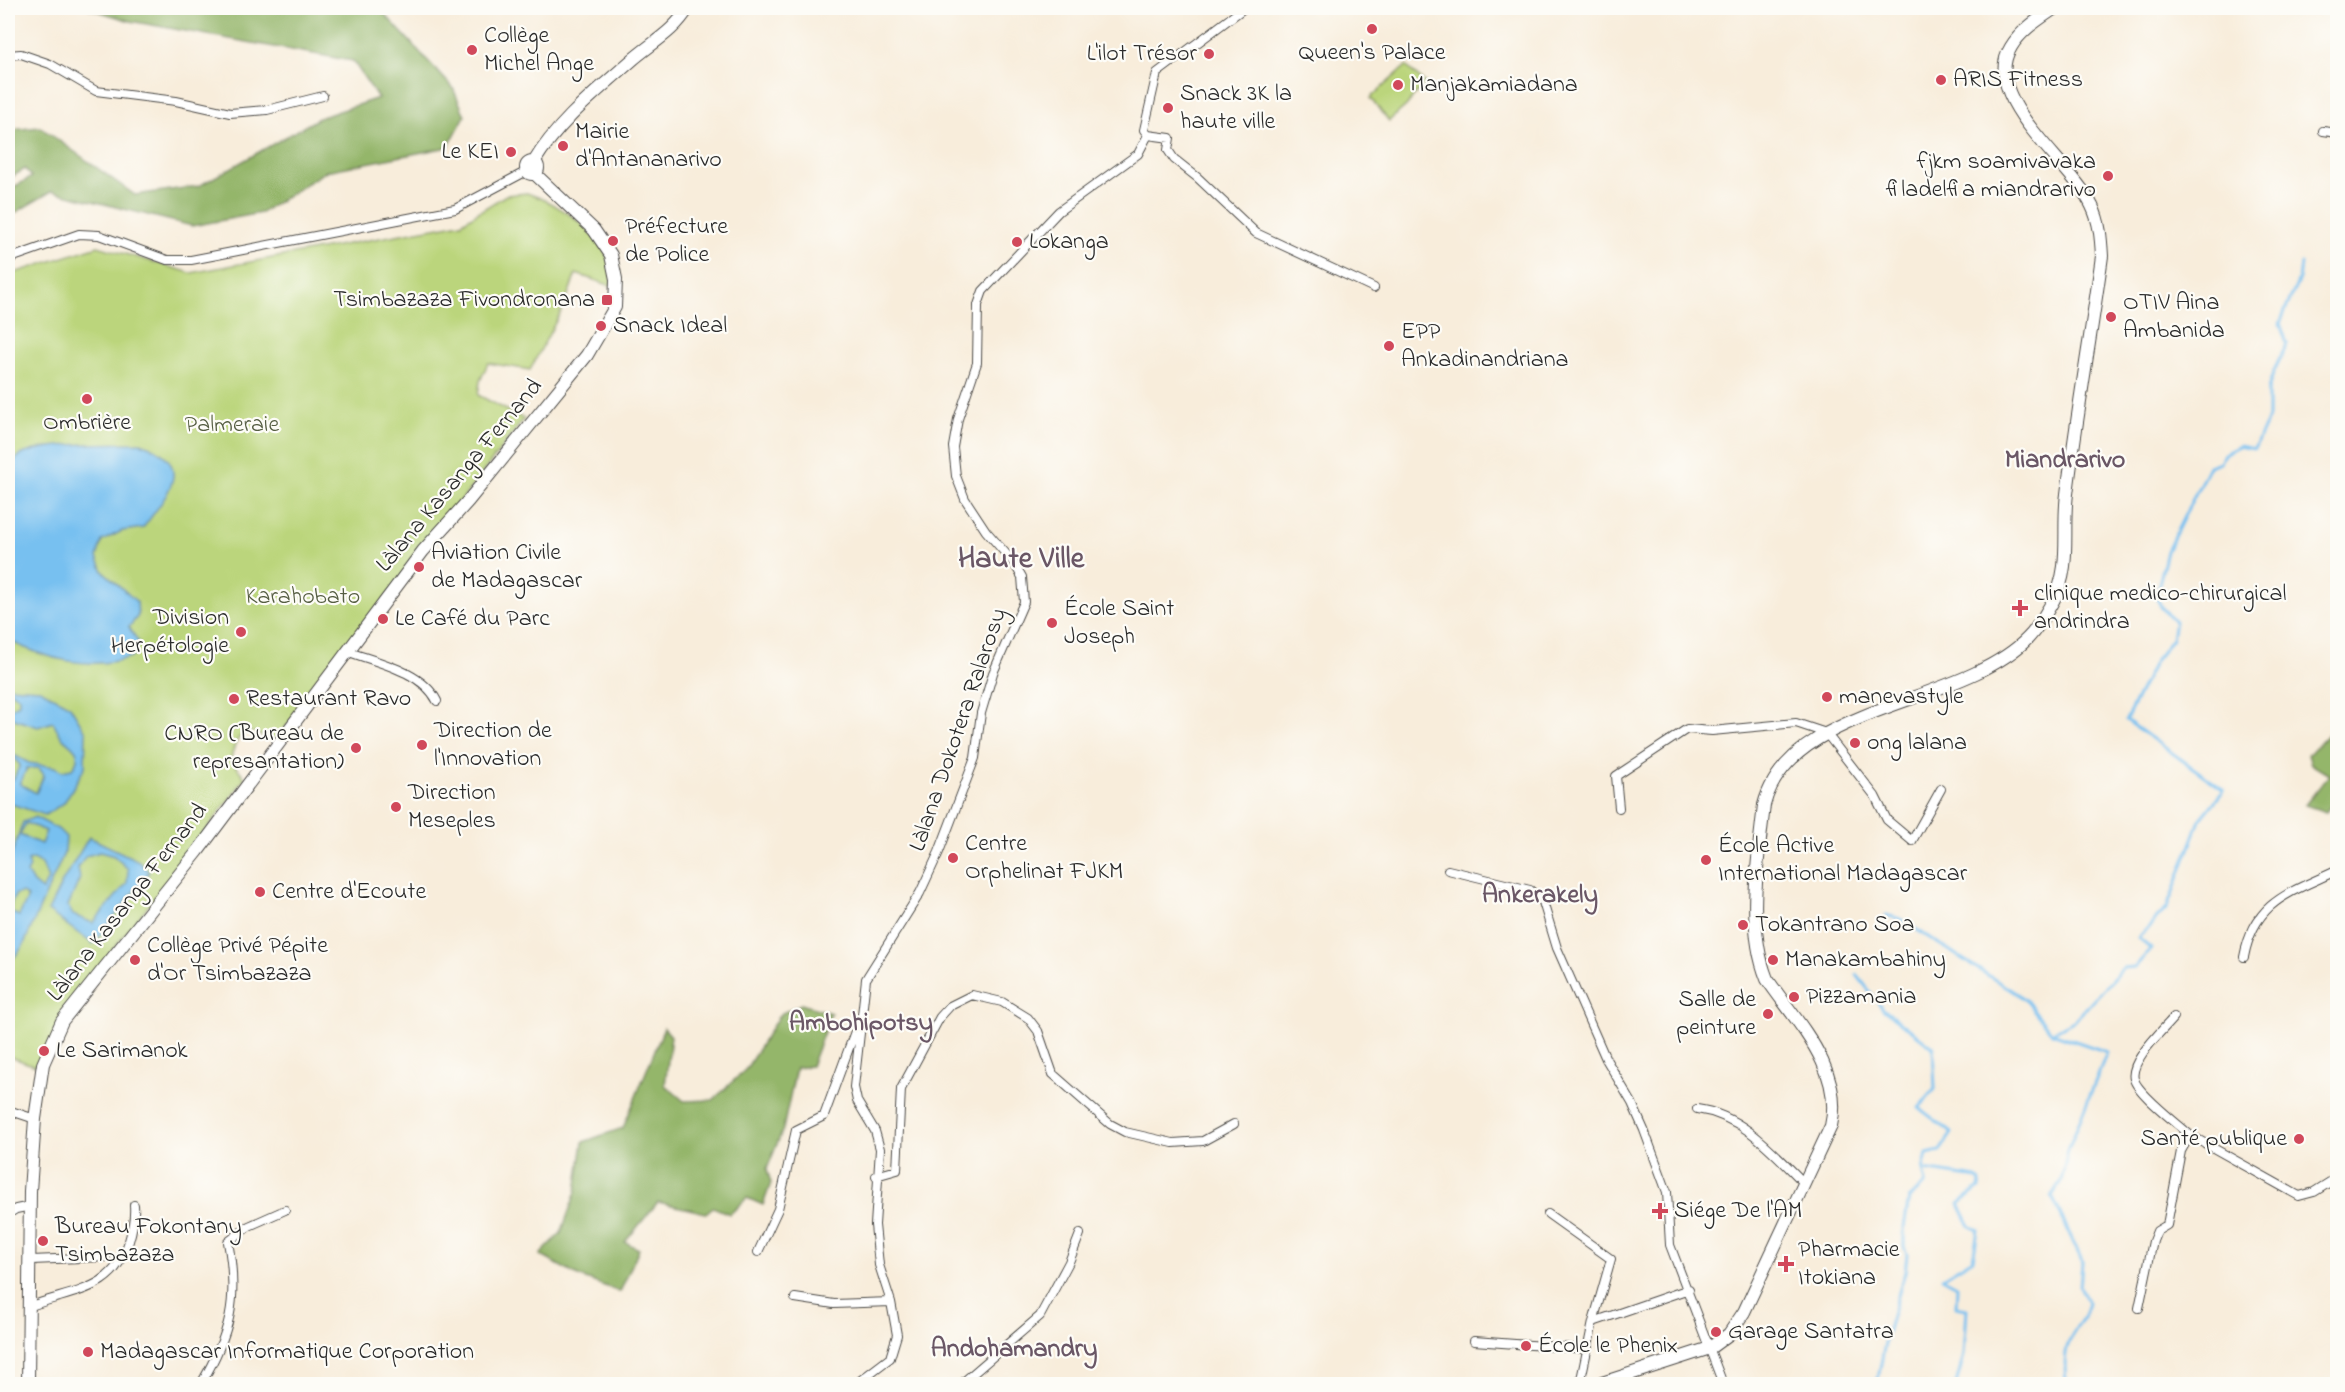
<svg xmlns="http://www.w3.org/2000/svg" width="2345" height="1392" font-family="'Indie Flower',sans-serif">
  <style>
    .green { fill: #bbd57b; stroke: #738053; stroke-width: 1.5 }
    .forest { fill: #94b66b; stroke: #60704b; stroke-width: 1.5 }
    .water { fill: #77c0f0; stroke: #51768e; stroke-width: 1.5; fill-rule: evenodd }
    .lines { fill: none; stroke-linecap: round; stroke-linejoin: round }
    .stream { stroke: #77c0f0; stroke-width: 3 }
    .street-casing { stroke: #4a4845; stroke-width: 10 }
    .secondary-casing { stroke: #4a4845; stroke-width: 14 }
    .street { stroke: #fff; stroke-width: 8 }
    .secondary { stroke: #fff; stroke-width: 12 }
    .poi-dot { fill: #d1495b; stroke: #fdfcf7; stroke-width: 2 }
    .labels { text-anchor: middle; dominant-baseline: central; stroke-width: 4.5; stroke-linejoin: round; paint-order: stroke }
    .poi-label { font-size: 24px; fill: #2b2b2b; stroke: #fdfcf7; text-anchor: start }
    .park-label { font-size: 24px; fill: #565e43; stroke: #fdfcf7 }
    .street-label { font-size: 24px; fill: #2b2b2b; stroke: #fdfcf7 }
    .neighbourhood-label { font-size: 26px; font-weight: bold; fill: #6a5766; stroke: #fdfcf7 }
    .district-label { font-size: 30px; font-weight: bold; fill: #6a5766; stroke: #fdfcf7 }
  </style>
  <rect width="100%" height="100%" fill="#fdfcf7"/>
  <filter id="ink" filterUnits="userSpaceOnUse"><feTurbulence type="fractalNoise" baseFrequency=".0167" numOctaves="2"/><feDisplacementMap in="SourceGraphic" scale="12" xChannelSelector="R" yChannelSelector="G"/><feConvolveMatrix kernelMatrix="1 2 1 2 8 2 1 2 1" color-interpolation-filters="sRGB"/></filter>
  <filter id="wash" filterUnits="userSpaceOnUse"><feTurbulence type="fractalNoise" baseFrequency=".008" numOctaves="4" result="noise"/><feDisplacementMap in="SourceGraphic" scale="24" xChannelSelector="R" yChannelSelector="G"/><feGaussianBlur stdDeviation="1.35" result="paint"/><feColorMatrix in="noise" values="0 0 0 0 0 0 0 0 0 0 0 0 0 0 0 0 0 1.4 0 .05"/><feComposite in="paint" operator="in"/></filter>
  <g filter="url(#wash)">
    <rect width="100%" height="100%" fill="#f8eddb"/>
    <!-- green -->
    <path class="green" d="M1406,66L1425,83L1406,106L1389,121L1370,98Z
      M527,193C557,203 599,229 609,262C611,269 611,278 612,286L576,274L563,308L530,370L488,363L480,381L478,395L524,419L276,740L248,731C236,737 234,746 231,759L245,778L170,879L95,971L38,1067L8,1056V275L98,246L191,273L461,223L506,195Z"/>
    <!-- forest -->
    <path class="forest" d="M88,8H379L453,88L465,116L448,147L326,171L261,213L192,226L52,191L13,214L8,221V190L32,177L25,169L8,179V132L11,130L40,127L135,195L199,186L319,118L378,98L353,61L130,21Z
      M2337,724V796L2326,812L2305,805L2329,775L2311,764L2308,755Z
      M801,1004L831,1013L811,1066L796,1068L783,1129L767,1169L771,1183L763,1205L747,1198L730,1214L713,1207L706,1213L658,1202L625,1242L639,1249L620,1292L578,1276L540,1255L561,1233L576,1192L583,1142L623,1128L664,1028L671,1036L665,1085L684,1101L713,1100L746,1069L780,1014Z"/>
    <!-- water -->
    <path class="water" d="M141,443C197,463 168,494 143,528L122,531L102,541L97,557L103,571L137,602L138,616L129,627L139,643L133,656C93,672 45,659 8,640V468C12,464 16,457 21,455C47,442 111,444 141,443Z
      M8,687L40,689L70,706L86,732L85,767L64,803L45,815L8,803V779L13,780L20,765L13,757H8V741L10,753L29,763L55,767L62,771L72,769C86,750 69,746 61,736C58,732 56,726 53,722L38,727L8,717V710L19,704V697L8,690ZM27,768H39L44,775L36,793L20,784Z
      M35,817L58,829L66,837L65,851L23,946L14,958L8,957V865L23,822ZM26,823L46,831L41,844L20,835ZM33,859L42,864L48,879L42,890L33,883L27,873L30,867L28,861ZM22,893L28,897L19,916L11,912V904L16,894Z
      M89,837L139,861L149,872L93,944L48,911L62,882ZM100,852L114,856L128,869L127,883L93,923L73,915L68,906L80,878L78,868L86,856Z"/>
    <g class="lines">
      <!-- stream -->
      <path class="stream" d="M1886,915L1900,919L2025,999L2052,1033
        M1857,975L1884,1010L1933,1047L1935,1089L1919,1108L1952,1133L1940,1151L1927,1154L1923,1170L1926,1183L1909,1198L1904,1227V1247L1907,1254L1905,1272L1887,1333L1877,1384
        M1923,1170L1977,1178L1980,1181L1979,1188L1959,1204L1970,1226L1978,1230L1973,1259L1942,1278L1957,1286L1956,1307L1967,1309L1964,1355L1956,1384
        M2067,1384C2064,1372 2064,1349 2071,1337C2078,1325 2085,1318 2088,1303L2080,1287L2082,1261L2052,1196L2061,1182L2068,1150L2107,1052L2052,1033L2075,1020L2123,968L2135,967L2151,949L2138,938L2167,908L2200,820L2224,790L2126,720L2155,661L2172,639L2175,621L2162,608L2156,597L2167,551L2209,466L2220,462L2224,454L2239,446L2254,449L2268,418V389L2273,373L2287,344L2280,323L2299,279L2301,264"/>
    </g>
  </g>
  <g filter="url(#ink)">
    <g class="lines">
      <!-- street casing -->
      <g class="street-casing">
        <path id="street" d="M8,55L21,54L50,64L96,91L176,101L230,113L267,110L323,96
          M2323,131L2338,133
          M1148,135L1170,138L1168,150L1174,159L1198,178L1256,233L1374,288
          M8,259L79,234L99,235L167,260H191L455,209L527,171
          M346,651C376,662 422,671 437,701
          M1619,808L1616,776L1687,729L1712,731L1796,723L1826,733L1875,796L1887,820L1912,841L1941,789
          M1448,870L1530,890L1543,902L1557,948L1606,1059L1632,1103L1644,1130L1667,1192L1670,1245L1723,1384
          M2244,957C2255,900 2290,893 2338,870
          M2174,1017C2163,1030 2129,1061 2134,1079C2137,1093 2178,1124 2190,1135
          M1697,1109C1742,1115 1773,1152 1803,1182
          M8,1110L35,1119
          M876,1176L897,1170L901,1089L940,1017L950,1006L972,995L1002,1002L1028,1018L1038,1031L1053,1074L1110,1124L1125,1132L1173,1143L1203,1141L1234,1124
          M8,1214L16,1209L31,1206
          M1548,1214L1611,1259L1593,1322L1689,1289
          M758,1252L778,1209L796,1130L824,1116L857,1026
          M31,1260L106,1257
          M795,1298L834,1304L891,1302
          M31,1306C73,1290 114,1292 129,1241C133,1228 135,1218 134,1205
          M2139,1308L2153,1241L2157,1231L2167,1225L2181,1151L2190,1135L2299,1196L2314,1192L2338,1177
          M1474,1341L1587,1349
          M201,1384C230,1334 239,1300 228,1242L249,1226L285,1210
          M859,1384L861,1380L890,1358L897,1335L891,1302L879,1265L875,1225L880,1149L875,1131L857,1101L854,1087L866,979L920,893L939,852L975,758L981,713L993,673L1024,602L1022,577L1014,563L986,531L965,499L956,476L953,447L958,419L977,363L978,305L983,291L1059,211L1138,154L1148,135L1144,130L1157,73L1244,8
          M961,1384L1040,1316L1069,1262L1080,1234
          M1580,1384L1593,1322"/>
      </g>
      <!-- secondary casing -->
      <g class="secondary-casing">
        <path id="secondary" d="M526 168a6 6 0 1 1 12 0a6 6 0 1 1-12 0Z
          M534,162C558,122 596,92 631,61C650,44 675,31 688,8
          M28,1384L30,1191L35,1119L43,1064L62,1021L198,851L423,551L468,501L587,355L615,307L616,279L611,255L594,230L535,174
          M1599,1384L1710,1348L1729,1334L1744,1312L1831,1126C1844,1069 1797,1023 1767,979C1746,927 1758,860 1764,805C1790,704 1961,707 2028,638C2038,628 2046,613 2053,601C2072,568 2062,530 2067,494C2077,414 2091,335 2102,256C2101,239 2100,222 2092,206C2072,163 1979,98 2011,47C2021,30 2039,19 2055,8"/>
      </g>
      <!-- street -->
      <use href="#street" class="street"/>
      <!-- secondary -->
      <use href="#secondary" class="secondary"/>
    </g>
  </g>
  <!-- markers -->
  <g class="poi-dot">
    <circle cx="1372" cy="29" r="6"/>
    <circle cx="472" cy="50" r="6"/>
    <circle cx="1209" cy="54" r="6"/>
    <circle cx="1941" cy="80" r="6"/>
    <circle cx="1398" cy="85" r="6"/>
    <circle cx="1168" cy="108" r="6"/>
    <circle cx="563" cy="146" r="6"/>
    <circle cx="511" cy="152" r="6"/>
    <circle cx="2108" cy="176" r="6"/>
    <circle cx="613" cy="241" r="6"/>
    <circle cx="1017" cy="242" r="6"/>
    <rect x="601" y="294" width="12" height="12" rx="3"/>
    <circle cx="2111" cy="317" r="6"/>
    <circle cx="601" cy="326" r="6"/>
    <circle cx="1389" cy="346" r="6"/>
    <circle cx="87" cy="399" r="6"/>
    <circle cx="419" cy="567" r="6"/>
    <path d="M2017 599h6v6h6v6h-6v6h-6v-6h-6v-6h6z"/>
    <circle cx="383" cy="619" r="6"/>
    <circle cx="1052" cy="623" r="6"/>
    <circle cx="241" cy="632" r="6"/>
    <circle cx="1827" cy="697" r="6"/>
    <circle cx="234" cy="699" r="6"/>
    <circle cx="1855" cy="743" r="6"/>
    <circle cx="422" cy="745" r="6"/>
    <circle cx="356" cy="748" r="6"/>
    <circle cx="396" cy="807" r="6"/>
    <circle cx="953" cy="858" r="6"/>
    <circle cx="1706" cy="860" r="6"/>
    <circle cx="260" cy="892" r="6"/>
    <circle cx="1743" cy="925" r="6"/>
    <circle cx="135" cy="960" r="6"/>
    <circle cx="1773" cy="960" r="6"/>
    <circle cx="1794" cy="997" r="6"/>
    <circle cx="1768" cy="1014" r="6"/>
    <circle cx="44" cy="1051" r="6"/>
    <circle cx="2299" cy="1139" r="6"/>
    <path d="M1657 1202h6v6h6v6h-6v6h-6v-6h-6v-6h6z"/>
    <circle cx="43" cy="1241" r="6"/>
    <path d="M1783 1255h6v6h6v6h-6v6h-6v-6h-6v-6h6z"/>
    <circle cx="1716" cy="1332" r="6"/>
    <circle cx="1526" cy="1346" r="6"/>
    <circle cx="88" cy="1352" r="6"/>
  </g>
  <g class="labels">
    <!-- poi labels -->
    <g class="poi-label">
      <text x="484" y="36">Collège<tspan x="484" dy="28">Michel Ange</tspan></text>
      <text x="1372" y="53" text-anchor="middle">Queen's Palace</text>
      <text x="1197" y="54" text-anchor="end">L'ilot Trésor</text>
      <text x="1953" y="80">ARIS Fitness</text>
      <text x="1410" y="85">Manjakamiadana</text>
      <text x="1180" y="94">Snack 3K la<tspan x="1180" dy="28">haute ville</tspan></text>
      <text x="575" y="132">Mairie<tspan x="575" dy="28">d'Antananarivo</tspan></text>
      <text x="499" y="152" text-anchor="end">Le KEI</text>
      <text x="2096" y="162" text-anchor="end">fjkm soamivavaka<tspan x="2096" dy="28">filadelfia miandrarivo</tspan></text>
      <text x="625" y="227">Préfecture<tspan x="625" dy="28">de Police</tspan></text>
      <text x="1029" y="242">Lokanga</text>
      <text x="595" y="300" text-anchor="end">Tsimbazaza Fivondronana</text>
      <text x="2123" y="303">OTIV Aina<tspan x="2123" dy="28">Ambanida</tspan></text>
      <text x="613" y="326">Snack Ideal</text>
      <text x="1401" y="332">EPP<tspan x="1401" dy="28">Ankadinandriana</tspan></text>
      <text x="87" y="423" text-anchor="middle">Ombrière</text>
      <text x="431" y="553">Aviation Civile<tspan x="431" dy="28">de Madagascar</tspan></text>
      <text x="2034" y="594">clinique medico-chirurgical<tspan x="2034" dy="28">andrindra</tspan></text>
      <text x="1064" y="609">École Saint<tspan x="1064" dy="28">Joseph</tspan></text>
      <text x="229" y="618" text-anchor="end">Division<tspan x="229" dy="28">Herpétologie</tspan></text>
      <text x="395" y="619">Le Café du Parc</text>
      <text x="1839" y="697">manevastyle</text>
      <text x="246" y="699">Restaurant Ravo</text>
      <text x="434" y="731">Direction de<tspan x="434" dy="28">l'Innovation</tspan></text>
      <text x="344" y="734" text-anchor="end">CNRO (Bureau de<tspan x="344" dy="28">represantation)</tspan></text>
      <text x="1867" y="743">ong lalana</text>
      <text x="408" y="793">Direction<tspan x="408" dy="28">Meseples</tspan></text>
      <text x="965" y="844">Centre<tspan x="965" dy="28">Orphelinat FJKM</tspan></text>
      <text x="1718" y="846">École Active<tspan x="1718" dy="28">International Madagascar</tspan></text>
      <text x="272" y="892">Centre d'Ecoute</text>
      <text x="1755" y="925">Tokantrano Soa</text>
      <text x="147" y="946">Collège Privé Pépite<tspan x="147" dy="28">d'Or Tsimbazaza</tspan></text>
      <text x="1785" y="960">Manakambahiny</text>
      <text x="1806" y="997">Pizzamania</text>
      <text x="1756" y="1000" text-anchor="end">Salle de<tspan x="1756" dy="28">peinture</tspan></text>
      <text x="56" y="1051">Le Sarimanok</text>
      <text x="2287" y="1139" text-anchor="end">Santé publique</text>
      <text x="1674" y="1211">Siége De l'AM</text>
      <text x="55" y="1227">Bureau Fokontany<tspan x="55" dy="28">Tsimbazaza</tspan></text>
      <text x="1798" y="1250">Pharmacie<tspan x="1798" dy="28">Itokiana</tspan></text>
      <text x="1728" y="1332">Garage Santatra</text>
      <text x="1538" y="1346">École le Phenix</text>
      <text x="100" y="1352">Madagascar Informatique Corporation</text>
    </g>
    <!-- park labels -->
    <g class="park-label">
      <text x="232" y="425">Palmeraie</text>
      <text x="303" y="597">Karahobato</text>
    </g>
    <!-- street labels -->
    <g class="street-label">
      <text transform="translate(460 476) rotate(-50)">Làlana Kasanga Fernand</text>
      <text transform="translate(959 730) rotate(-71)">Làlana Dokotera Ralarosy</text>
      <text transform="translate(128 903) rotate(-52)">Làlana Kasanga Fernand</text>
    </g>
    <!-- neighbourhood labels -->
    <g class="neighbourhood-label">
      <text x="2065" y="461">Miandrarivo</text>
      <text x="1540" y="896">Ankerakely</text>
      <text x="861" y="1024">Ambohipotsy</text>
      <text x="1014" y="1350">Andohamandry</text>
    </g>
    <!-- district labels -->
    <g class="district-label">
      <text x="1021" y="560">Haute Ville</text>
    </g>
  </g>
  <!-- margin -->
  <rect width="2345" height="1392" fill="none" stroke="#fdfcf7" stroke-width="30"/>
</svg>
